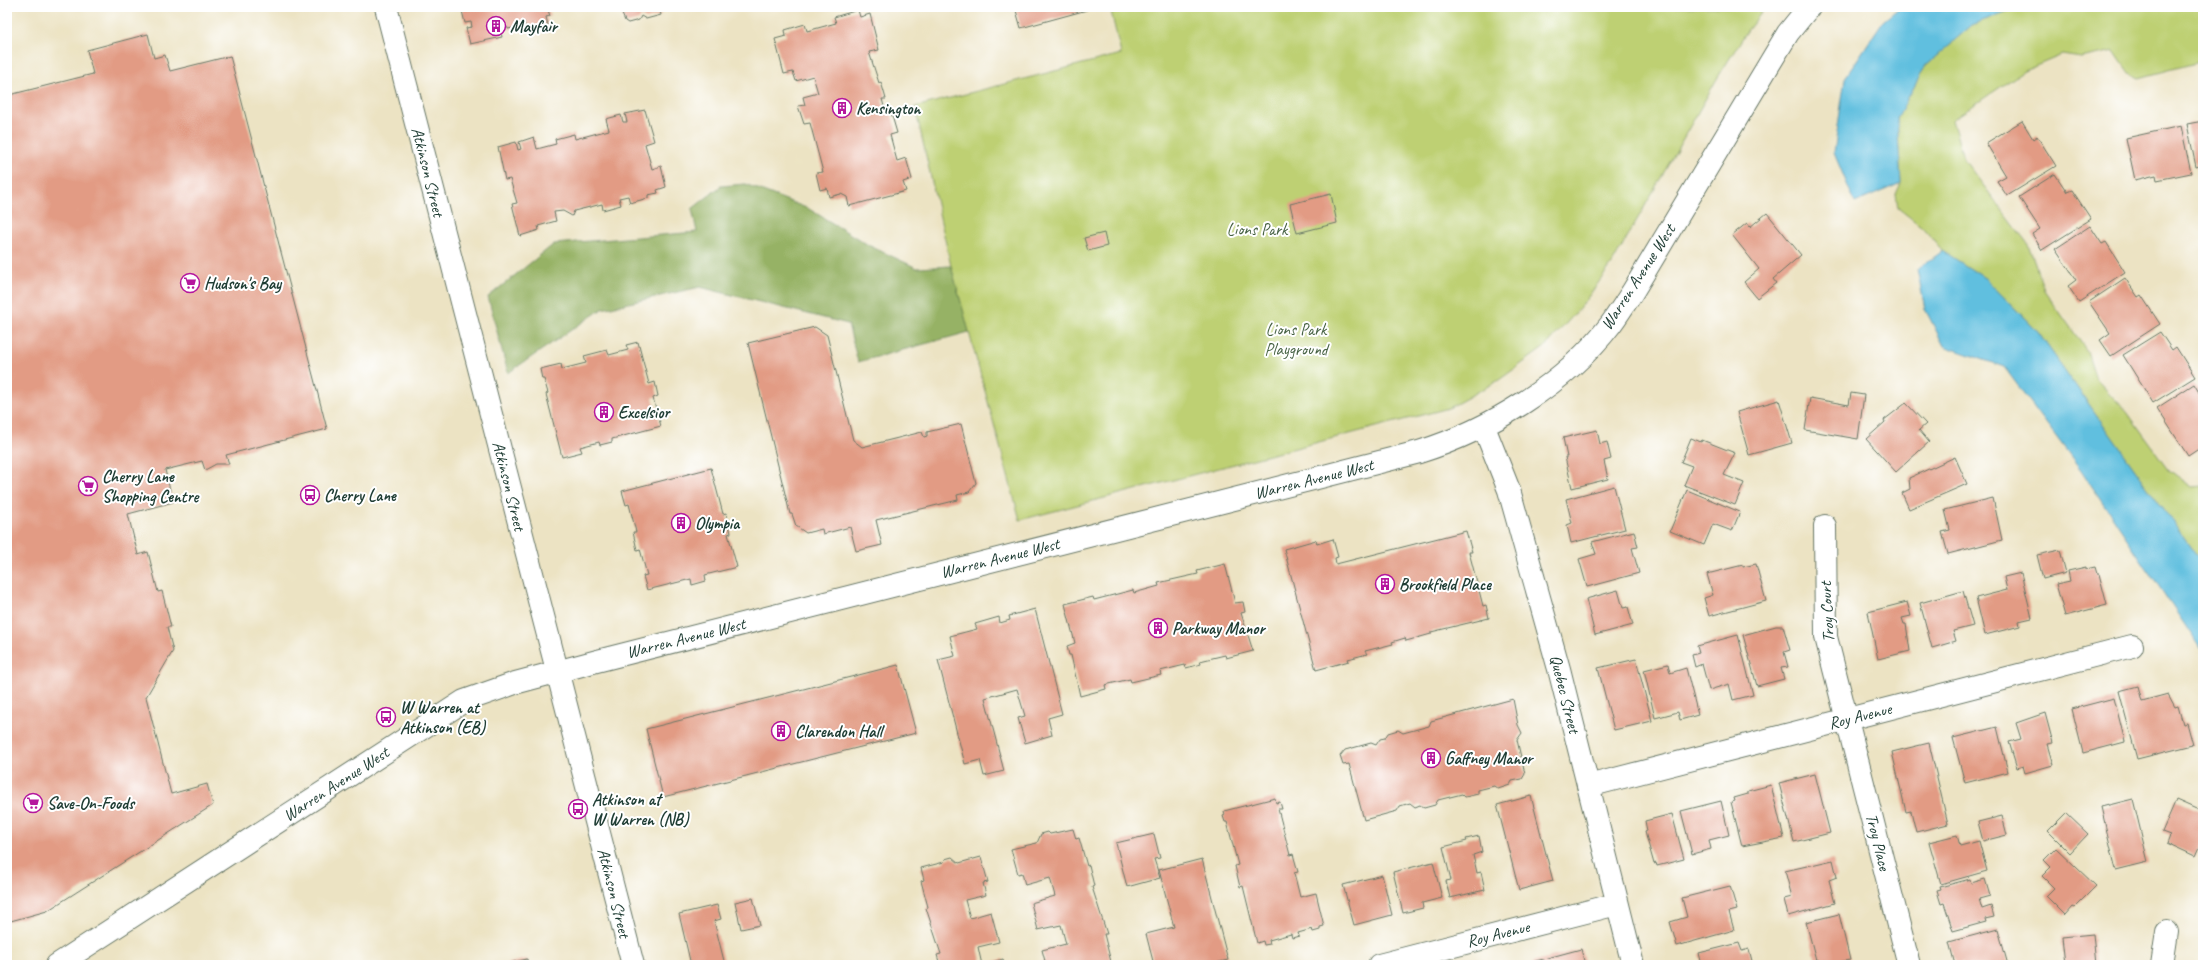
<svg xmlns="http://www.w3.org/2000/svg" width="2210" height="972" font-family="Caveat,sans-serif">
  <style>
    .green { fill: #bed073; stroke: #6e8654 }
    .forest { fill: #96b265; stroke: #5a784c }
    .water { fill: #61bfdf; stroke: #407e8a }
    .building { fill: #e29b84 }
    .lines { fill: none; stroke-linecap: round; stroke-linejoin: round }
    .minor-casing { stroke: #677766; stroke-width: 24 }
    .minor { stroke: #fff; stroke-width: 22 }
    .labels { text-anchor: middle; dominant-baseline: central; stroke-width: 4; stroke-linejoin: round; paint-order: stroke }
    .poi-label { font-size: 17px; font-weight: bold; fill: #1f3d34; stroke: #fff; text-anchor: start }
    .street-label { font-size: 17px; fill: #1f3d34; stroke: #fff }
    .park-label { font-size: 17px; fill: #476244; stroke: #fff }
  </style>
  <rect width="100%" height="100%" fill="#fff"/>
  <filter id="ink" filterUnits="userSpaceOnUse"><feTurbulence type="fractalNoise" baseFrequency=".025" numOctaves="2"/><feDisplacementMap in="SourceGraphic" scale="8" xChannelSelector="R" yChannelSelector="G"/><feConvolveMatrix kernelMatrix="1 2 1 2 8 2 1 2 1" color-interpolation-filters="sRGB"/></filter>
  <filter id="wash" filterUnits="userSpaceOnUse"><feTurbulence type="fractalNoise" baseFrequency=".012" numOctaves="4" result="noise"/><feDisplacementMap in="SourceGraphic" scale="16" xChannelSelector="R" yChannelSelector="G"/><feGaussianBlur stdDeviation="0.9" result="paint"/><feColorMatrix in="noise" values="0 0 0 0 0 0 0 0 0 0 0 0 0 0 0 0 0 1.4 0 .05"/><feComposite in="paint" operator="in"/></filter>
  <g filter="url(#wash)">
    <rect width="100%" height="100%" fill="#ece3c3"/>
    <!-- green -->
    <path class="green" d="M1110,7H1766L1747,31L1718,77L1612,264L1580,308L1545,347L1499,380L1449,408L1020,520L951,266L915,107L1121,54Z
      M2018,7H2203V61L2139,78L2129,73L2114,51L2081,58L2062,55L2024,71L1952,120L1964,160L2028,244L2044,290L2087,351L2096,379L2127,412L2169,470L2192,487L2203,486V565L2037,331L1986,279L1943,251L1922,227L1898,208L1896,194L1901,183L1897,118L1926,65L1972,25Z"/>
    <!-- forest -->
    <path class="forest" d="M745,184L809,209L870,246L917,268L951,266L969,332L858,362L848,324L700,287L602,309L508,373L488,297L554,244L697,232L692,209L721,186Z"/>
    <!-- water -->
    <path class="water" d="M1900,7H2018L1972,25L1926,65L1897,118L1901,183L1855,203L1834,153L1845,78L1883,21Z
      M1943,251L1986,279L2037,331L2203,565V652L2081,470L2004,367L1944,346L1925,309L1917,269Z"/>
    <g id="blocks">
      <!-- building -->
      <path class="building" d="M461,7H547L550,16L546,17L548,25L526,30L524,22L522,23V26L508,29L507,27L500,29L502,37L470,44L466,28L472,27L471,22L465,23Z
        M619,7H659L661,15L646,19L641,16L639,20L628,23L625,21Z
        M1015,7H1086L1087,10L1021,28Z
        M858,10L860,17L870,14L879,50L869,52L879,83L881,82L886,99H882L885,110L890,109L897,133L890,135L897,161L906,158L912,179L903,182L906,191L849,206L847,197L841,194L829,197L827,188L820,190L816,173L823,172L810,123L804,124L798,106L805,105L803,97L818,93L813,76L796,81L793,72L784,74L775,39L786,36L785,30L805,24L807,31L836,23L834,17Z
        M148,34L154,58L165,55L170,71L230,56L327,429L226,455L229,464H216L205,470L202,461L165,470L173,502L128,514L138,555L148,552L158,592L162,591L171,627H167L173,651L146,697L171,794L207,784L213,805L47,911L7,922V94L9,95L93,74L87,50Z
        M645,110L654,141L645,144L652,169L661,166L666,187L657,190L658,193L648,195V198L630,203L628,196L619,198L621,205L603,210L602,204L574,211L572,216L563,211L554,212L556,221L538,226L539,230L520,236L512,204L517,203L510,179L505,180L498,147L516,142L518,150L521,149L519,142L534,137L537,149L556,144L555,139L574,134L575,139L609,130L606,119L621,115L623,122H627L625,114Z
        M2022,121L2033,139L2037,136L2056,166L2007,196L1997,181L2006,176L1986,143Z
        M2203,121V165L2196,167L2187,124Z
        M2181,126L2191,173L2157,180L2156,175L2135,180L2126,138Z
        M2055,174L2067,192L2072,190L2091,219L2042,250L2032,234L2040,229L2019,197Z
        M1331,194L1337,223L1297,233L1290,204Z
        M1767,213L1801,255L1773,279L1776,283L1757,298L1744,282L1759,269L1732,235L1747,223L1750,227Z
        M2090,226L2102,244L2106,242L2125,272L2079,302L2068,286L2076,280L2055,249Z
        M1104,233L1107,246L1088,251L1084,238Z
        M2125,278L2138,297L2141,295L2160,324L2111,356L2100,340L2110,333L2089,302Z
        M815,327L827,335L853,440L862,447L922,432L924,437L927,436V432L961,424L976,483L969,492L957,495L958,500L876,520L882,545L856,551L850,527L823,534L822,529L806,533L796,526L792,514H790L748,343Z
        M2160,332L2172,350L2176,347L2195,377L2153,403L2123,355Z
        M638,342L649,384L655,382L658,396L653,398L661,426L612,439V442L600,445L599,442L580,447L582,452L562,457L546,394L548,393L544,379H542L540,369L561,364L562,369L586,363L584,356L607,350L609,355L628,350L626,345Z
        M2194,384L2203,399V446L2188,456L2157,408Z
        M1851,393L1864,395L1858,439L1805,430L1810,398L1849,405Z
        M1779,400L1792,443L1749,455L1737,412Z
        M1906,403L1926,424L1919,430L1929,442L1896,472L1866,439L1885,422L1884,420Z
        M1597,430L1600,444L1607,442L1611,459L1604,461L1608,479L1572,488L1565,457H1567L1563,438Z
        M1691,438L1701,442L1702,440L1735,453L1724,475L1744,483L1735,505L1684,485L1692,466L1681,462Z
        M1955,457L1967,484L1909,509L1902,493L1910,489L1909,478Z
        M711,468L723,514L726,513L731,533L728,534L737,567L705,575L706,581L692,585L691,579L647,590L643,576L647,575L640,549L637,550L633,532H636L629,504L626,505L622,491Z
        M1614,486L1625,529L1571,543L1567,525L1572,523L1566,499Z
        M1687,490L1740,512L1732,531L1713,524L1704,545L1670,531Z
        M1993,498L2002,540L1948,554L1942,532L1950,530L1945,510Z
        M1466,531L1472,552H1469L1483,606L1486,605L1489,618L1431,632V634L1406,641L1405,638L1392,642L1393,644L1365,651L1367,654L1348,659L1349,661L1316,670L1284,549L1316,540L1317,544L1333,539L1338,557L1335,558L1336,564Z
        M1634,531L1638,547L1632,548L1639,573L1587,587L1579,559L1596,554L1592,542Z
        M2060,550L2066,573L2043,579L2037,555Z
        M1225,564L1235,603L1243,602L1245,612L1241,613L1253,651L1226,658L1225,655L1200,661L1201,664L1186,668L1185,665L1160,671L1161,675L1131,682L1130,679L1105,685L1106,689L1080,696L1071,655H1069L1067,646L1075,643L1065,604L1093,597L1094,600L1133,590L1134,593L1159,586L1158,583L1198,574L1197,571Z
        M1756,564L1766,601L1709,616L1704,598L1713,595L1707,574L1743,565V567Z
        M2086,567V569L2095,567L2097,574H2099L2107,605L2065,616L2056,584L2070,581L2068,571Z
        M2021,573L2032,618L2019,621L2020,626L1985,635L1976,598L2007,590L2004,577Z
        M1618,590L1623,608L1628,607L1633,625L1595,635L1586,599Z
        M1963,591L1973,626L1953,631L1956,641L1932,648L1920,603Z
        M1907,602L1911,616L1902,618L1904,624H1906L1910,651L1878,659L1868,612Z
        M1035,609L1062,714L1048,718L1052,735L1025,743L1018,718L1025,716L1017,689L985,698L1004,771L984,776L980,760L965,764L938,660L955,656L950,636L977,629L975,624L999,617L1000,623L1010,620L1009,616Z
        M1776,626H1783L1790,650L1784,652L1788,667L1781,668L1784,679L1757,686L1743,635Z
        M1738,635L1753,695L1733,700L1729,684L1709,690L1702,664L1695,667L1692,655L1699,653L1697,646Z
        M1636,659L1652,721L1614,730L1598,668Z
        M1668,664L1670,673L1686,668L1698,715L1680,720L1678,712L1655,718L1644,670Z
        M898,665L916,733L663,797L646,729Z
        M2138,686L2142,701L2168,694L2175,707L2178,706L2183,724L2187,723L2193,745L2137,759L2119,691Z
        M2114,698L2125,742L2083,753L2072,709Z
        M1513,699L1518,725L1522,733L1517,740L1525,774L1522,779L1512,781L1510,785L1498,789L1494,786L1478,790V794L1465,797L1462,794L1438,800L1435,805L1424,808L1420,805L1415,807L1410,803L1400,806L1397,811L1364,820L1349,764L1343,765L1340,756L1345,750L1371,743L1376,745L1380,739L1385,738L1388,733L1398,730L1403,733L1429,726L1431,721Z
        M2045,713L2053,743L2047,744L2053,765L2025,773L2023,766L2017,768L2009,742L2021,739L2016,723Z
        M1997,727L2008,772L1965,783L1953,738Z
        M1929,743L1948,824L1916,832L1911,811L1906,812L1892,752Z
        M1815,774L1830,833L1794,842L1779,783Z
        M1771,785L1784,838L1742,846L1731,802L1735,801L1734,798L1748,794V791Z
        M1531,796L1553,881L1519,890L1497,805Z
        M1275,798L1276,803L1280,802L1282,809H1278L1290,855L1293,854L1298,872L1294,873L1300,897L1316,893L1324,926L1320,927V930L1313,932L1312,929L1298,933L1299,936L1292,938L1291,934L1269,940L1270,944L1264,945L1263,941L1257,943L1243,886L1240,887L1235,866L1238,865L1227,822H1225L1223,816L1225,815L1224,811Z
        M2133,799L2148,862L2116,870L2101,807Z
        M2176,800L2203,812V838L2195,856L2167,843L2170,835L2162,832Z
        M1721,801L1729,835L1709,840L1711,849L1692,854L1681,811Z
        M2066,813L2088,834L2070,853L2048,831Z
        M1672,814L1684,859L1657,866L1656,863L1654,864L1645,832L1647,831L1645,821Z
        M2002,816L2007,835L1983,841L1978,822Z
        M1073,829L1076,839L1079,838L1087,866L1089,865L1094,886L1092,887L1107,934H1104L1111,962H1109V965H1041V962L1045,961L1042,950L1066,944L1061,925L1038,930L1031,903L1055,896L1050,878L1025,885L1022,873L1018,874L1011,849L1037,843L1041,834L1048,832L1050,834Z
        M1154,834L1160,858L1154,859L1160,878L1127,887L1116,843Z
        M1957,835L1960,846L1979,841L1987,871L1941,884L1929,842Z
        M1479,836L1482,852L1473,855L1477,873L1481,872L1485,890L1450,898L1446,881L1451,880L1443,847L1467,841L1466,839Z
        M2056,848L2096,886L2074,908L2072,907L2065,915L2046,896L2054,888L2042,876L2051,867L2044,860Z
        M952,857L959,863L981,857L988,882L983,883L986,895L965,900L970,918L991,912L999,942L978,947L982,965L1003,959L1005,965H940L937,955L941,954L926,908L928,907L921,881L924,880L921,868L944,862L945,859Z
        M1202,859L1228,960L1207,965H1154L1146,934L1174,927L1159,870Z
        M1833,860L1837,877L1829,880L1835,903L1788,916L1784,899L1792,897L1785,871Z
        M1433,862L1442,898L1422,903L1423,908L1403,913L1393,872Z
        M1382,875L1392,915L1354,925L1343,885Z
        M1970,879L1971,883L1985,879L1990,896L1979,899L1982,909L1991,906L1994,917L1985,919L1986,922L1953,931L1944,903L1941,904L1937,891L1941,890L1940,887Z
        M1730,886L1737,910L1729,912L1734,930L1677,946L1670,922L1687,917L1682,898Z
        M753,898L760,925L741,929L735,902Z
        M717,905L721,919L714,921L725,965H691L679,914Z
        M1839,914L1850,960L1820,965L1818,959L1816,960L1806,922Z
        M1998,929L2008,965H1964L1963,963L1955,965L1949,942Z
        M2093,934L2096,965L2065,964L2062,937Z
        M1739,943L1742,951L1749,949L1753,965H1702L1699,953Z
        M1581,949L1585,965H1529L1536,961Z
        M527,959L528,965H505V964Z"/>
    </g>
  </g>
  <g filter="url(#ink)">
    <use href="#blocks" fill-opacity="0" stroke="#677766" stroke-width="1"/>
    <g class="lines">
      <!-- minor casing -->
      <g class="minor-casing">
        <path id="minor" d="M386,7L633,965
          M1484,427L1509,490L1559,669L1633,965
          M1825,526L1826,637L1909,965
          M1588,786L2132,646
          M57,965L464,701L515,683L597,661L1419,452C1490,430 1566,383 1611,324C1619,313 1626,302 1633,291L1788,33L1809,7
          M1379,965L1617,904
          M2162,965L2167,932"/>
      </g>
      <!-- minor -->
      <use href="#minor" class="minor"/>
    </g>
  </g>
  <!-- icons -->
  <defs>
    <g id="building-ring" transform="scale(1)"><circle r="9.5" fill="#fff" stroke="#b5179e" stroke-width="1.5"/><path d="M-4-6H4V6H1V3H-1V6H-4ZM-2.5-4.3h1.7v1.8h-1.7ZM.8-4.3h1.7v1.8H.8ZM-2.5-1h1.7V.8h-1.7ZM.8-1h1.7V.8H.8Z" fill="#b5179e"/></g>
    <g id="supermarket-ring" transform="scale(1)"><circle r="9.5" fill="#fff" stroke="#b5179e" stroke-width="1.5"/><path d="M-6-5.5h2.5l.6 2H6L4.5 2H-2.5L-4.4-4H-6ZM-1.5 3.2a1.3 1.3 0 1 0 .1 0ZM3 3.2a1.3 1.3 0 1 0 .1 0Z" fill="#b5179e"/></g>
    <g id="bus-ring" transform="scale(1)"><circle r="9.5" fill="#fff" stroke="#b5179e" stroke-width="1.5"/><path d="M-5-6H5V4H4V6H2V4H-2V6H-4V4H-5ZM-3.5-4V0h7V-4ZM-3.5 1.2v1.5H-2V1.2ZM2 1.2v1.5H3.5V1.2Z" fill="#b5179e"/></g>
  </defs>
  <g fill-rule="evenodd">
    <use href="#building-ring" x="496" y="26"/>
    <use href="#building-ring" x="842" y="108"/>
    <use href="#supermarket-ring" x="190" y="283"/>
    <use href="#building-ring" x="604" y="412"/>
    <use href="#supermarket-ring" x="88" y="486"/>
    <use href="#bus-ring" x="310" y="495"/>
    <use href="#building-ring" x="681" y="523"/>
    <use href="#building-ring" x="1385" y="584"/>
    <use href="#building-ring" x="1158" y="628"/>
    <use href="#bus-ring" x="386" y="717"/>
    <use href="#building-ring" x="781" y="731"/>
    <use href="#building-ring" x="1431" y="758"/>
    <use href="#supermarket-ring" x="33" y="803"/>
    <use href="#bus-ring" x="578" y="809"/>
  </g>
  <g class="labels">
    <!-- poi labels -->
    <g class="poi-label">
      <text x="510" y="26">Mayfair</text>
      <text x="856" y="108">Kensington</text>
      <text x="204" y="283">Hudson's Bay</text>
      <text x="618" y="412">Excelsior</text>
      <text x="102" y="476">Cherry Lane<tspan x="102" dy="20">Shopping Centre</tspan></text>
      <text x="324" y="495">Cherry Lane</text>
      <text x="695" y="523">Olympia</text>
      <text x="1399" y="584">Brookfield Place</text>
      <text x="1172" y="628">Parkway Manor</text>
      <text x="400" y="707">W Warren at<tspan x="400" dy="20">Atkinson (EB)</tspan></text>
      <text x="795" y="731">Clarendon Hall</text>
      <text x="1445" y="758">Gaffney Manor</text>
      <text x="592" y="799">Atkinson at<tspan x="592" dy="20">W Warren (NB)</tspan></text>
      <text x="47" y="803">Save-On-Foods</text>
    </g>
    <!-- street labels -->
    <g class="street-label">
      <text transform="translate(428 172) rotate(76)">Atkinson Street</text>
      <text transform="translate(1638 277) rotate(-57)">Warren Avenue West</text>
      <text transform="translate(1314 479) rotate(-14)">Warren Avenue West</text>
      <text transform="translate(509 486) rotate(76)">Atkinson Street</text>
      <text transform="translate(1000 558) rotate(-14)">Warren Avenue West</text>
      <text transform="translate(1827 612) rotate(-93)">Troy Court</text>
      <text transform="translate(686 638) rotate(-14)">Warren Avenue West</text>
      <text transform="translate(1565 694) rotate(76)">Quebec Street</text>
      <text transform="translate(1860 716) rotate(-14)">Roy Avenue</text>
      <text transform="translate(336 784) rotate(-33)">Warren Avenue West</text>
      <text transform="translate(1878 842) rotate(76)">Troy Place</text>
      <text transform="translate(614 893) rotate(76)">Atkinson Street</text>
      <text transform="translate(1498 934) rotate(-14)">Roy Avenue</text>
    </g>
    <!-- park labels -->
    <g class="park-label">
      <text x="1257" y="229">Lions Park</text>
      <text x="1296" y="329">Lions Park<tspan x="1296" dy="20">Playground</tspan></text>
    </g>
  </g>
  <!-- margin -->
  <rect width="2210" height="972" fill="none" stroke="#fff" stroke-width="24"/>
</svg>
